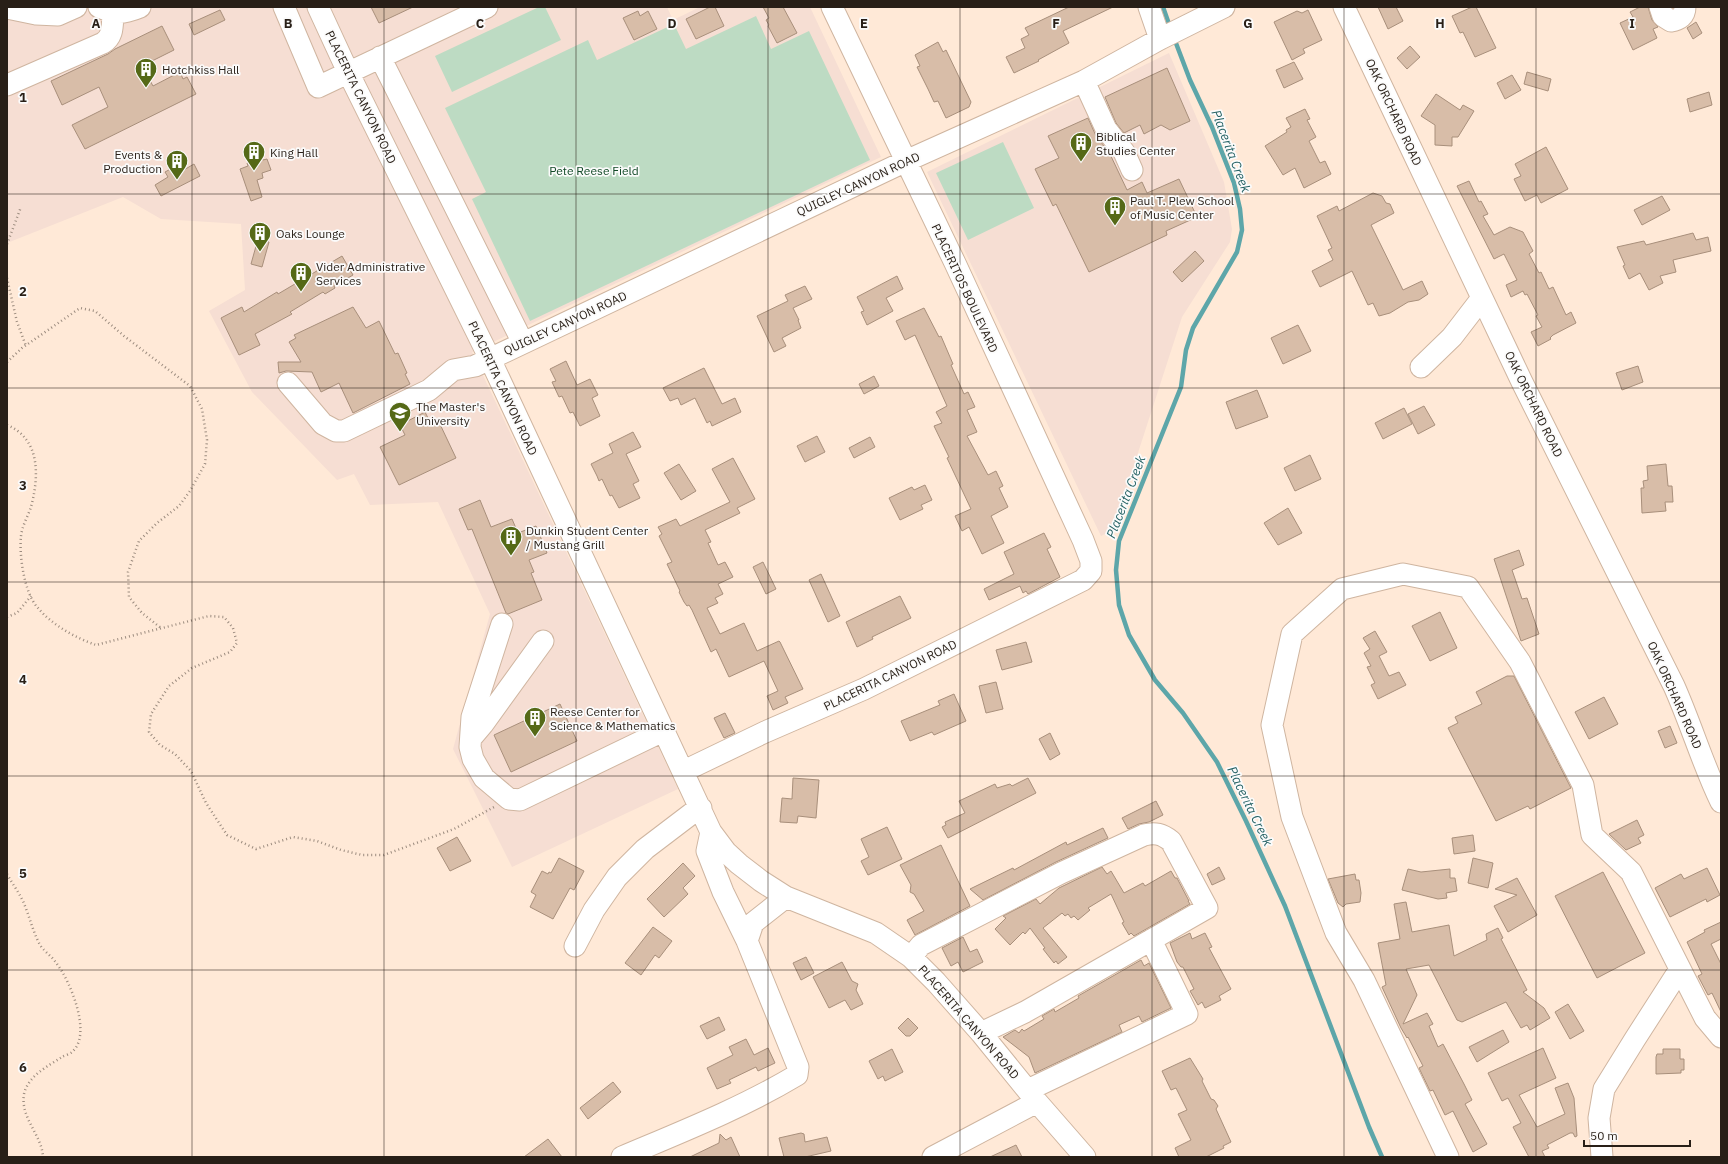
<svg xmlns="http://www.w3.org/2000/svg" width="1728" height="1164" font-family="'IBM Plex Sans',sans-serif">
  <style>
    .education { fill: #f6ded3 }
    .green { fill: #bddbc3 }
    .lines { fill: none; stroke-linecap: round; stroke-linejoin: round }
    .stream { stroke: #5da6a9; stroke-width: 4.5 }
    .building { fill: #d8bda8; stroke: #a88f7b }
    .minor-casing { stroke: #cfb5a0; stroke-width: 23 }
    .path { stroke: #9c8c7f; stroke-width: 2.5; stroke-dasharray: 1 3; stroke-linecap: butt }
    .minor { stroke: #fff; stroke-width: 21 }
    .grid { fill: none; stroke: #281f17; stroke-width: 1; stroke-opacity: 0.55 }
    .labels { text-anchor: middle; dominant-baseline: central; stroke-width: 3.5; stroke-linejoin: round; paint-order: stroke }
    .poi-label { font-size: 12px; fill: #281f17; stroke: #fbfbfb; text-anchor: start }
    .street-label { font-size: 12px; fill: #281f17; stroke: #fbfbfb }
    .park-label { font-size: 12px; fill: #114926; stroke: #fbfbfb }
    .water-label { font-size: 13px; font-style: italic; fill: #256264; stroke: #fbfbfb }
    .grid-label { font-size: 13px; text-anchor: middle; font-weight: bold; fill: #281f17; stroke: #fbfbfb; stroke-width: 3.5; stroke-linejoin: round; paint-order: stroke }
  </style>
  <rect width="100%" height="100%" fill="#ffe9d7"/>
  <!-- education -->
  <path class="education" d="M7,7H667L673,20L700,7H810L881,157L472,352L678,789L512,867L453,749L490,614L438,502L370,505L354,474L337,480L252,392L209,311L245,290L241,224L161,219L123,197L7,243Z
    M1169,53L1224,182L1232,229L1230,242L1182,317L1113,530L1101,536L927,172Z"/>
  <!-- green -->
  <path class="green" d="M539,7H545L561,40L452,92L435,56Z
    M756,16L771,49L809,31L870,160L530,321L472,199L486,192L445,108L588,40L597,60L674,24L686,49Z
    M1003,142L1034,208L968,240L936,173Z"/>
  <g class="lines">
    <!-- stream -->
    <path class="stream" d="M1163,7L1170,27
      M1174,38L1190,80L1212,127L1234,183L1240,209L1242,230L1237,252L1193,328L1186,350L1181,387L1119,541L1116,570L1119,605L1129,635L1155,680L1183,713L1217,762L1246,821L1285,906L1369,1127L1382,1157"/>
  </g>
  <!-- building -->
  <path class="building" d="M371,7H413L379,23Z
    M710,7H715L724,26L696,39L686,19Z
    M763,7H783L797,33L777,43L768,26L769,25L766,20L769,18Z
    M1069,7H1113L1063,31L1069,43L1038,60L1039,61L1014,73L1006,57L1025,48L1021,39L1029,35L1025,28Z
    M1378,7H1396L1403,21L1388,29Z
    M1472,7H1476L1496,48L1475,57L1463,32L1460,33L1452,16Z
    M1640,7H1648L1652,20L1658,27L1653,29L1657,38L1633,50L1620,23L1633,17L1630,12Z
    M220,10L225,20L194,35L189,24Z
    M1308,10L1322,40L1303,49L1305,53L1292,60L1274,22L1297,11L1302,13Z
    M638,11L640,16L648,11L657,29L634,40L623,18Z
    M1696,22L1702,33L1693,39L1687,28Z
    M162,26L174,50L142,66L153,86L180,72L183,79L187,77L196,94L85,149L72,125L108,107L99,87L62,105L51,81L108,54L115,49Z
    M938,42L943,52L946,50L971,102L969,107L946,118L938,101L934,102L928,89L917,67L920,66L915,55Z
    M1410,46L1420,57L1407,69L1397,58Z
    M1294,62L1303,79L1284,88L1276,70Z
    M1167,68L1190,121L1170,130L1161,125L1144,134L1140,125L1124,133L1116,123L1105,97Z
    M1527,72L1551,79L1548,91L1524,84Z
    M1512,75L1521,90L1505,99L1497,83Z
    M1709,92L1712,105L1690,112L1687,99Z
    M1436,94L1460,110L1463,105L1474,111L1458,137H1452V146L1435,145V125L1421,116Z
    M1305,109L1310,119L1307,120L1316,137L1309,141L1320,163L1325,161L1331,174L1304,188L1295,168L1283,175L1265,146L1287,132L1286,130L1291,127L1286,118Z
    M1088,118L1096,136L1109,152L1127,190L1142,182L1147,193L1179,179L1197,217L1166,231L1167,235L1089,272L1056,204L1053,206L1035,169L1059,158L1048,136Z
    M258,145L263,160L267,159L271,170L262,173L263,178L257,180L262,197L251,201L240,169L248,166L247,163L252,161L247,148Z
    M1546,147L1568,189L1541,203L1537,195L1525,201L1514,179L1521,176L1515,164Z
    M194,164L200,176L161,196L155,185L168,177L165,172L178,165L182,171Z
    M1469,181L1479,202L1481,201L1488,214L1483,216L1494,235L1510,227L1523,232L1533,251L1529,254L1539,273L1541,272L1549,289L1553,287L1566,315L1571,312L1576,323L1553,335L1550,338L1551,339L1538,346L1531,332L1542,327L1536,316L1538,315L1527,294L1525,295L1523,291L1511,297L1506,285L1517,280L1504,254L1494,259L1457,186Z
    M1373,193L1382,196L1386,203L1390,204L1394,213L1371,225L1403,290L1422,281L1428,294L1419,300L1408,302L1390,313L1379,316L1373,303L1368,305L1352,271L1320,287L1312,271L1333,260L1328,250L1332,248L1317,216L1337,206L1339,211Z
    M1662,196L1670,210L1642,225L1634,210Z
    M1693,233L1696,240L1708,237L1711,251L1673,260L1676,272L1660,276L1663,283L1649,290L1640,273L1629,279L1623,266L1625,265L1617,247L1644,241L1646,245Z
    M258,239L269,242L262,267L251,264Z
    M1195,251L1204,261L1182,282L1173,272Z
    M342,256L353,275L334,286L335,288L325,294L323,292L290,312L292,314L255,334L260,345L239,355L221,318L242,307L244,312L277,292L278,294Z
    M897,276L903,289L886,298L893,311L867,325L861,312L864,311L857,297Z
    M805,286L812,299L793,308L799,320H798L801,328L782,338L786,346L774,352L757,316L788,301L785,295Z
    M353,307L366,328L379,321L395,354L398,353L407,373L405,374L410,384L353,413L339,383L321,392L312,372L286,371L279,373L278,362H301L289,342L296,338L294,335Z
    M924,308L939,337L941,336L953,364L951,365L964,394L968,392L975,407L967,410L977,432L967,436L988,475L996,471L1003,486L999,488L1008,507L991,516L1004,543L982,554L969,527L962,531L955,516L971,509L947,458L949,457L934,426L942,423L936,412L947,406L915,335L905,340L896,321Z
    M1298,325L1311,351L1283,364L1271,338Z
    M566,361L577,385L590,379L598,395L592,398L600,416L580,426L573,412L570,413L562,396L559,397L552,382L556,381L550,369Z
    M1638,366L1643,382L1622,390L1616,373Z
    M704,368L722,404L735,398L741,412L712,426L710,421L707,423L695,398L681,405L678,398L670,401L663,388Z
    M874,376L879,386L864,394L859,384Z
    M1257,390L1268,417L1236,429L1226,402Z
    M1424,406L1435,425L1418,434L1408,414Z
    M1404,408L1412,424L1383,439L1375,423Z
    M425,412L431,424L438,420L456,458L399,485L380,447L405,435L400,425Z
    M633,432L641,447L626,454L639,481L633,484L640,498L619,508L612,495L610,496L602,479L599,481L597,476L591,464L613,453L609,444Z
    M817,436L825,452L805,462L797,446Z
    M870,437L875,447L854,458L849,448Z
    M1310,455L1321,479L1295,491L1284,468Z
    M733,458L755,499L737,508L740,513L705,530L711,542L708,543L718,565L725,562L733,577L718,584L723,594L715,598L718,603L707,608L720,634L744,623L757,651L779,641L780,642L803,689L785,697L788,703L773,710L767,696L778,691L764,661L729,677L716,649L711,652L692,610L689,605L687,606L684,602L679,592L680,591L667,564L672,562L659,536L662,534L658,527L676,519L680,526L730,502L712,469Z
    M679,464L696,491L681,500L664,473Z
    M1666,464L1668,486H1672L1673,502H1665L1666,511L1642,513L1641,488H1644L1643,481L1648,480L1647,466Z
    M925,485L932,500L921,505L923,509L900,520L889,498L912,487L914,490Z
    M480,500L491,527L512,519L518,533L536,526L547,553L529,560L534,572L531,573L542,600L508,614L506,613L472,529L468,530L459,509Z
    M1288,508L1302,533L1278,545L1264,523Z
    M1044,533L1051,547L1047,549L1060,577L1028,594L1026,591L1023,593L1020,586L989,600L984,589L1014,574L1004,552Z
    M1519,550L1524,565L1512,570L1522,599L1527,598L1539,634L1521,641L1494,559Z
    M763,562L776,589L766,594L753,567Z
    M821,574L840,616L828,622L809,580Z
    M900,596L911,618L872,637L873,639L857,647L846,622Z
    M1440,612L1457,648L1430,661L1412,626Z
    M1375,631L1387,652L1379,656L1389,676L1399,672L1406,685L1378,699L1371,685L1375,683L1367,667L1371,666L1364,653L1370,649L1363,638Z
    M1026,642L1032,662L1002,670L996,650Z
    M1507,676H1514L1571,788L1530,809L1528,806L1496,821L1448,728L1458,723L1455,717L1482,704L1476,692Z
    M996,682L1003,709L986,713L979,686Z
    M954,694L966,721L934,735L932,732L910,741L901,721L940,705L938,701Z
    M1604,697L1618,724L1589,739L1575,712Z
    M560,704L577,741L511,772L494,735Z
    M725,713L735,733L724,738L714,718Z
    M1670,726L1677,743L1665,748L1658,731Z
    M1050,733L1060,754L1050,760L1039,739Z
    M793,778L819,780L816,818L798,816L797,823L780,822L782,798L792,799Z
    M1028,778L1036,793L948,838L942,827L946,825L945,822L965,813L959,801L995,784L997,788L1010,784L1012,786Z
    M1156,801L1163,815L1149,822L1139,824L1128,829L1122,818Z
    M1637,820L1644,835L1638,838L1641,843L1626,850L1609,834Z
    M887,827L902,859L868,875L861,861L869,857L861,839Z
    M1103,828L1108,838L1056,862L983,900L970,889L1013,868L1014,870L1066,842L1067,845Z
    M1473,835L1475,851L1454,854L1452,838Z
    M457,837L471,861L450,871L437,848Z
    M941,845L970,906L915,935L907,920L924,911L914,894L910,892L911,885L900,865Z
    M559,858L584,871L574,890L570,888L553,919L530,907L536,895L531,892L542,871L548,874L549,872L551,873Z
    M1473,858L1493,863L1488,888L1468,883Z
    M683,863L695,876L683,888L688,894L664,917L647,899Z
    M1102,867L1107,874L1111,871L1124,893L1143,883L1145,886L1171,871L1175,878H1177L1189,901H1188L1190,904L1134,936L1131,933L1129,935L1122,923L1124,922L1111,894L1088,908L1090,910L1078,920L1074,916L1071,918L1068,914L1065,916L1062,913L1043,928L1067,957L1058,964L1056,961L1054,963L1043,949L1045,948L1030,928L1025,934L1023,932L1010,945L995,929L1006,918L1003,916L1036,899L1040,904L1059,888Z
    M1219,867L1225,879L1212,885L1207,874Z
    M1707,868L1720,895L1707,902L1706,899L1670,917L1655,888L1681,874L1684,879Z
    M1408,869L1421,872L1450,869V878H1455L1457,891L1446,893L1447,898L1438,899L1402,890Z
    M1603,872L1645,953L1597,978L1555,896Z
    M1355,874L1356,880H1359L1361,893L1360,902L1346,904L1343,907L1338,903L1328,879Z
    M1517,878L1537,915L1508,932L1494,906L1517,895L1495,889Z
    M1406,902L1412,932L1449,925L1454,956L1487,940L1486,934L1498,928L1503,938L1501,939L1527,990L1523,992L1544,1008L1550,1018L1530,1030L1527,1025L1521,1028L1506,1002L1462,1022L1457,1020L1429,965L1406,969L1417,995L1403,1024L1427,1013L1433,1024L1429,1026L1438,1047L1443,1044L1464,1084L1472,1100L1465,1104L1487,1144L1473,1152L1453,1111L1445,1115L1433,1090L1430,1091L1419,1068L1423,1066L1408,1037L1407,1038L1401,1028L1382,987L1386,985L1378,943L1400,939L1394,904Z
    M1721,922V939L1711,944L1721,964V1012L1712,993L1708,995L1698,976L1702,974L1687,942L1705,932L1704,930Z
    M653,927L672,941L659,958L655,955L641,975L625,963Z
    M1190,933L1192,939L1205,933L1212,947L1209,948L1231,989L1219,996L1221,1000L1205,1008L1202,1002L1198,1005L1190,991L1194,989L1183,967H1181L1177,962L1170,943Z
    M963,937L970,952L977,949L983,962L963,972L958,962L951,966L942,948Z
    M806,957L814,973L801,980L793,963Z
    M1141,960L1144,966L1149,963L1171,1008L1142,1022L1139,1016L1119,1025L1122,1032L1035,1073L1029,1057L1003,1037L1015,1030L1019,1033L1022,1029L1024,1031L1044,1019L1042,1016L1054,1009L1055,1012L1079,998L1078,996Z
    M842,962L852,981L858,984L856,990L863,1004L851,1010L845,1000L829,1008L813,977Z
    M1568,1004L1584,1031L1570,1039L1555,1012Z
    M719,1017L725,1030L707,1039L700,1026Z
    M908,1018L918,1028L910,1036H906L898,1028Z
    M1503,1030L1509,1042L1477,1062L1469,1047Z
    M746,1039L754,1055L768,1048L775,1063L758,1071L756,1067L729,1080L731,1083L717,1089L707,1068L733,1055L729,1047Z
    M1543,1048L1556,1078L1519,1095L1537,1127L1565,1114L1555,1088L1568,1083L1574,1098L1577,1136L1575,1137L1573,1133H1570L1547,1145L1549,1148L1542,1151L1545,1157H1529L1513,1127L1521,1123L1508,1098L1502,1101L1488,1073Z
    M892,1049L903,1072L885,1081L883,1076L878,1079L869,1061Z
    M1663,1049H1680V1059H1684V1070H1681V1073L1656,1074V1057L1657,1054H1663Z
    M1190,1058L1203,1079L1202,1081L1211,1099L1214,1100L1218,1106L1216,1109L1231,1142L1223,1146L1224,1148L1206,1157H1179L1175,1148L1191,1140L1178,1114L1187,1110L1176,1088L1171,1090L1162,1071Z
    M613,1082L621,1092L588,1119L580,1108Z
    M801,1133L804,1134L805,1142L827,1137L831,1151L805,1157H784L779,1138Z
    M720,1134L726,1140L731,1137L740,1157H690L719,1143Z
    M548,1139L562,1157H524Z
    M1016,1145L1022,1157H990Z"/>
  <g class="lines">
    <!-- minor casing -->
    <g class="minor-casing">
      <path id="minor" d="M99,7C116,14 123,14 140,7
        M284,7L318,87L487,7
        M318,7L348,72L490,359L711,832L726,852L739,864L761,881L786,897L876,933L911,957L936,982L981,1033L1037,1102L1085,1157
        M1149,7L1160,39
        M1344,7L1522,382L1674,686C1691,724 1703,765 1721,802
        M1660,7L1663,16L1671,21C1679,20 1685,16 1685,7
        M7,8L36,14L58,15L76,7
        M380,57L523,343
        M1084,81L1106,129L1124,152L1132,170
        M7,85L103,43C114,36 112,25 113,13
        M1421,367L1452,337L1482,298
        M288,383L323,424L336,431H344L429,390L453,370L475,366L906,161L1084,81L1160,39L1224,7
        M502,624L472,717L470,747L473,759L484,778L509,799L520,800L663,731
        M472,737L483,724L543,641
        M684,771L765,732L864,689L1083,580L1091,571V561L1083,540L955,263L832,7
        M711,832L707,851L723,892L747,941
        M575,946L594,910L617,877L645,849L691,814L701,808
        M911,957L921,945L1061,873L1144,835C1155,832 1162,834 1171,841L1207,908L1025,1012L981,1033
        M1028,1090L1187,1014L1151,940
        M622,1157C681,1132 742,1108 797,1075L798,1067L747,941L753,923L786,897
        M933,1157L1037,1102
        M1448,1157L1364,980L1336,933L1292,817L1272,725L1292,634L1342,589L1403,574L1468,587L1520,662L1583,785L1592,835L1631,872L1705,1018L1721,1037
        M1602,1157L1599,1118L1604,1089L1635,1039L1680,969"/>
    </g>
    <!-- path -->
    <path class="path" d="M7,244L21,207
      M7,278L17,322L26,346
      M7,362L22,348L80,308L95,311L124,336L190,386L202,409L207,440L205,464L190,491L179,506L157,523L139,541L128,572L129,597L142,613L161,628
      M7,425C41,439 39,477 31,507C28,516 22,526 21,536C19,555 24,593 38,608C52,625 76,638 96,645L209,616L224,617L233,628L237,643L230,652L192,668L169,686L151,714L149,732L160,745L175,754L191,771L206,803L227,835L256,849L293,837L317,841L341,850L362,855H384L454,829L494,807
      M7,617L17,613L31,596
      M7,874C13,885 21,895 25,906C30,919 33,931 39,943C43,951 52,956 57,964C70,981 92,1033 73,1051C71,1054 65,1055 62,1057C48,1066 28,1076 24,1094C20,1118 42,1135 43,1157"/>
    <!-- minor -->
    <use href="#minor" class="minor"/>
  </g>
  <!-- grid -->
  <path class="grid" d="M192,7V1157M384,7V1157M576,7V1157M768,7V1157M960,7V1157M1152,7V1157M1344,7V1157M1536,7V1157M7,194H1721M7,388H1721M7,582H1721M7,776H1721M7,970H1721"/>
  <!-- icons -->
  <defs>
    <g id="building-pin" transform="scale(1.15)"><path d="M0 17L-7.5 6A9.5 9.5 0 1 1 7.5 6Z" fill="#556917" stroke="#fbfbfb"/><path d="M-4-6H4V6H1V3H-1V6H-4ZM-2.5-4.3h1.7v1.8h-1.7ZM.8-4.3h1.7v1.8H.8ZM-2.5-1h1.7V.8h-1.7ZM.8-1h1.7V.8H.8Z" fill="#fff"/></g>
    <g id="university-pin" transform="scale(1.15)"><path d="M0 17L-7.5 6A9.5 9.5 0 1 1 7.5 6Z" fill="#556917" stroke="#fbfbfb"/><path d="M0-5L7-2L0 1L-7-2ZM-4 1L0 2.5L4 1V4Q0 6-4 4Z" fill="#fff"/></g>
  </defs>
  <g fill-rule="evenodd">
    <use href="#building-pin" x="146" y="69"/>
    <use href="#building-pin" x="1081" y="143"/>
    <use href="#building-pin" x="254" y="152"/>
    <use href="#building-pin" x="177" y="161"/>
    <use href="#building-pin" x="1115" y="207"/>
    <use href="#building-pin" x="260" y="233"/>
    <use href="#building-pin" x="301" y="273"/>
    <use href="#university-pin" x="400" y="413"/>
    <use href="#building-pin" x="511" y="537"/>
    <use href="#building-pin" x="535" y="718"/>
  </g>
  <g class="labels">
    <!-- poi labels -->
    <g class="poi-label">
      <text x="162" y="69">Hotchkiss Hall</text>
      <text x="1096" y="136">Biblical<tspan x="1096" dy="14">Studies Center</tspan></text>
      <text x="270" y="152">King Hall</text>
      <text x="162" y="154" text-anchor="end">Events &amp;<tspan x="162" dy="14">Production</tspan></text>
      <text x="1130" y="200">Paul T. Plew School<tspan x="1130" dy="14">of Music Center</tspan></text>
      <text x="276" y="233">Oaks Lounge</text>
      <text x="316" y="266">Vider Administrative<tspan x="316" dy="14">Services</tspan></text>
      <text x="416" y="406">The Master's<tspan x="416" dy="14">University</tspan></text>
      <text x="526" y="530">Dunkin Student Center<tspan x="526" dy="14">/ Mustang Grill</tspan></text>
      <text x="550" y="711">Reese Center for<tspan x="550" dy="14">Science &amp; Mathematics</tspan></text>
    </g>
    <!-- street labels -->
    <g class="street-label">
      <text transform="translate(361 97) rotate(64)">PLACERITA CANYON ROAD</text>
      <text transform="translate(1394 112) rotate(65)">OAK ORCHARD ROAD</text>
      <text transform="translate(858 184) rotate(-25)">QUIGLEY CANYON ROAD</text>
      <text transform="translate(965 288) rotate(65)">PLACERITOS BOULEVARD</text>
      <text transform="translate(565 323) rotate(-25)">QUIGLEY CANYON ROAD</text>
      <text transform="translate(503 388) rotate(65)">PLACERITA CANYON ROAD</text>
      <text transform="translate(1534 404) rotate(64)">OAK ORCHARD ROAD</text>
      <text transform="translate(890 675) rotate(-26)">PLACERITA CANYON ROAD</text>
      <text transform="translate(1675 695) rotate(66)">OAK ORCHARD ROAD</text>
      <text transform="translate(969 1022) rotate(49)">PLACERITA CANYON ROAD</text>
    </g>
    <!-- park labels -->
    <g class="park-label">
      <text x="594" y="170">Pete Reese Field</text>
    </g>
    <!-- water labels -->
    <g class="water-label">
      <text transform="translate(1231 151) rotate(69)">Placerita Creek</text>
      <text transform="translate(1126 497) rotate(-69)">Placerita Creek</text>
      <text transform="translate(1250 806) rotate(64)">Placerita Creek</text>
    </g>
  </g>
  <g class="grid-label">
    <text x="96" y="28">A</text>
    <text x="288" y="28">B</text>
    <text x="480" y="28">C</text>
    <text x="672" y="28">D</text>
    <text x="864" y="28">E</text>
    <text x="1056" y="28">F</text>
    <text x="1248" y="28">G</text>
    <text x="1440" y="28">H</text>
    <text x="1632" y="28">I</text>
    <text x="23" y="102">1</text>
    <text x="23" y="296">2</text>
    <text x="23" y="490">3</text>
    <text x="23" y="684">4</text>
    <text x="23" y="878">5</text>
    <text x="23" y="1072">6</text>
  </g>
  <!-- border -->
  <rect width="1728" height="1164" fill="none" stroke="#281f17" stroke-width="16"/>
  <!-- scale -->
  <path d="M1584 1140v6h106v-6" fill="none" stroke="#281f17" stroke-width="2"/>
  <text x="1590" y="1140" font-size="12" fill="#281f17" stroke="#fbfbfb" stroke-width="3" paint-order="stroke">50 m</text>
</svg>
